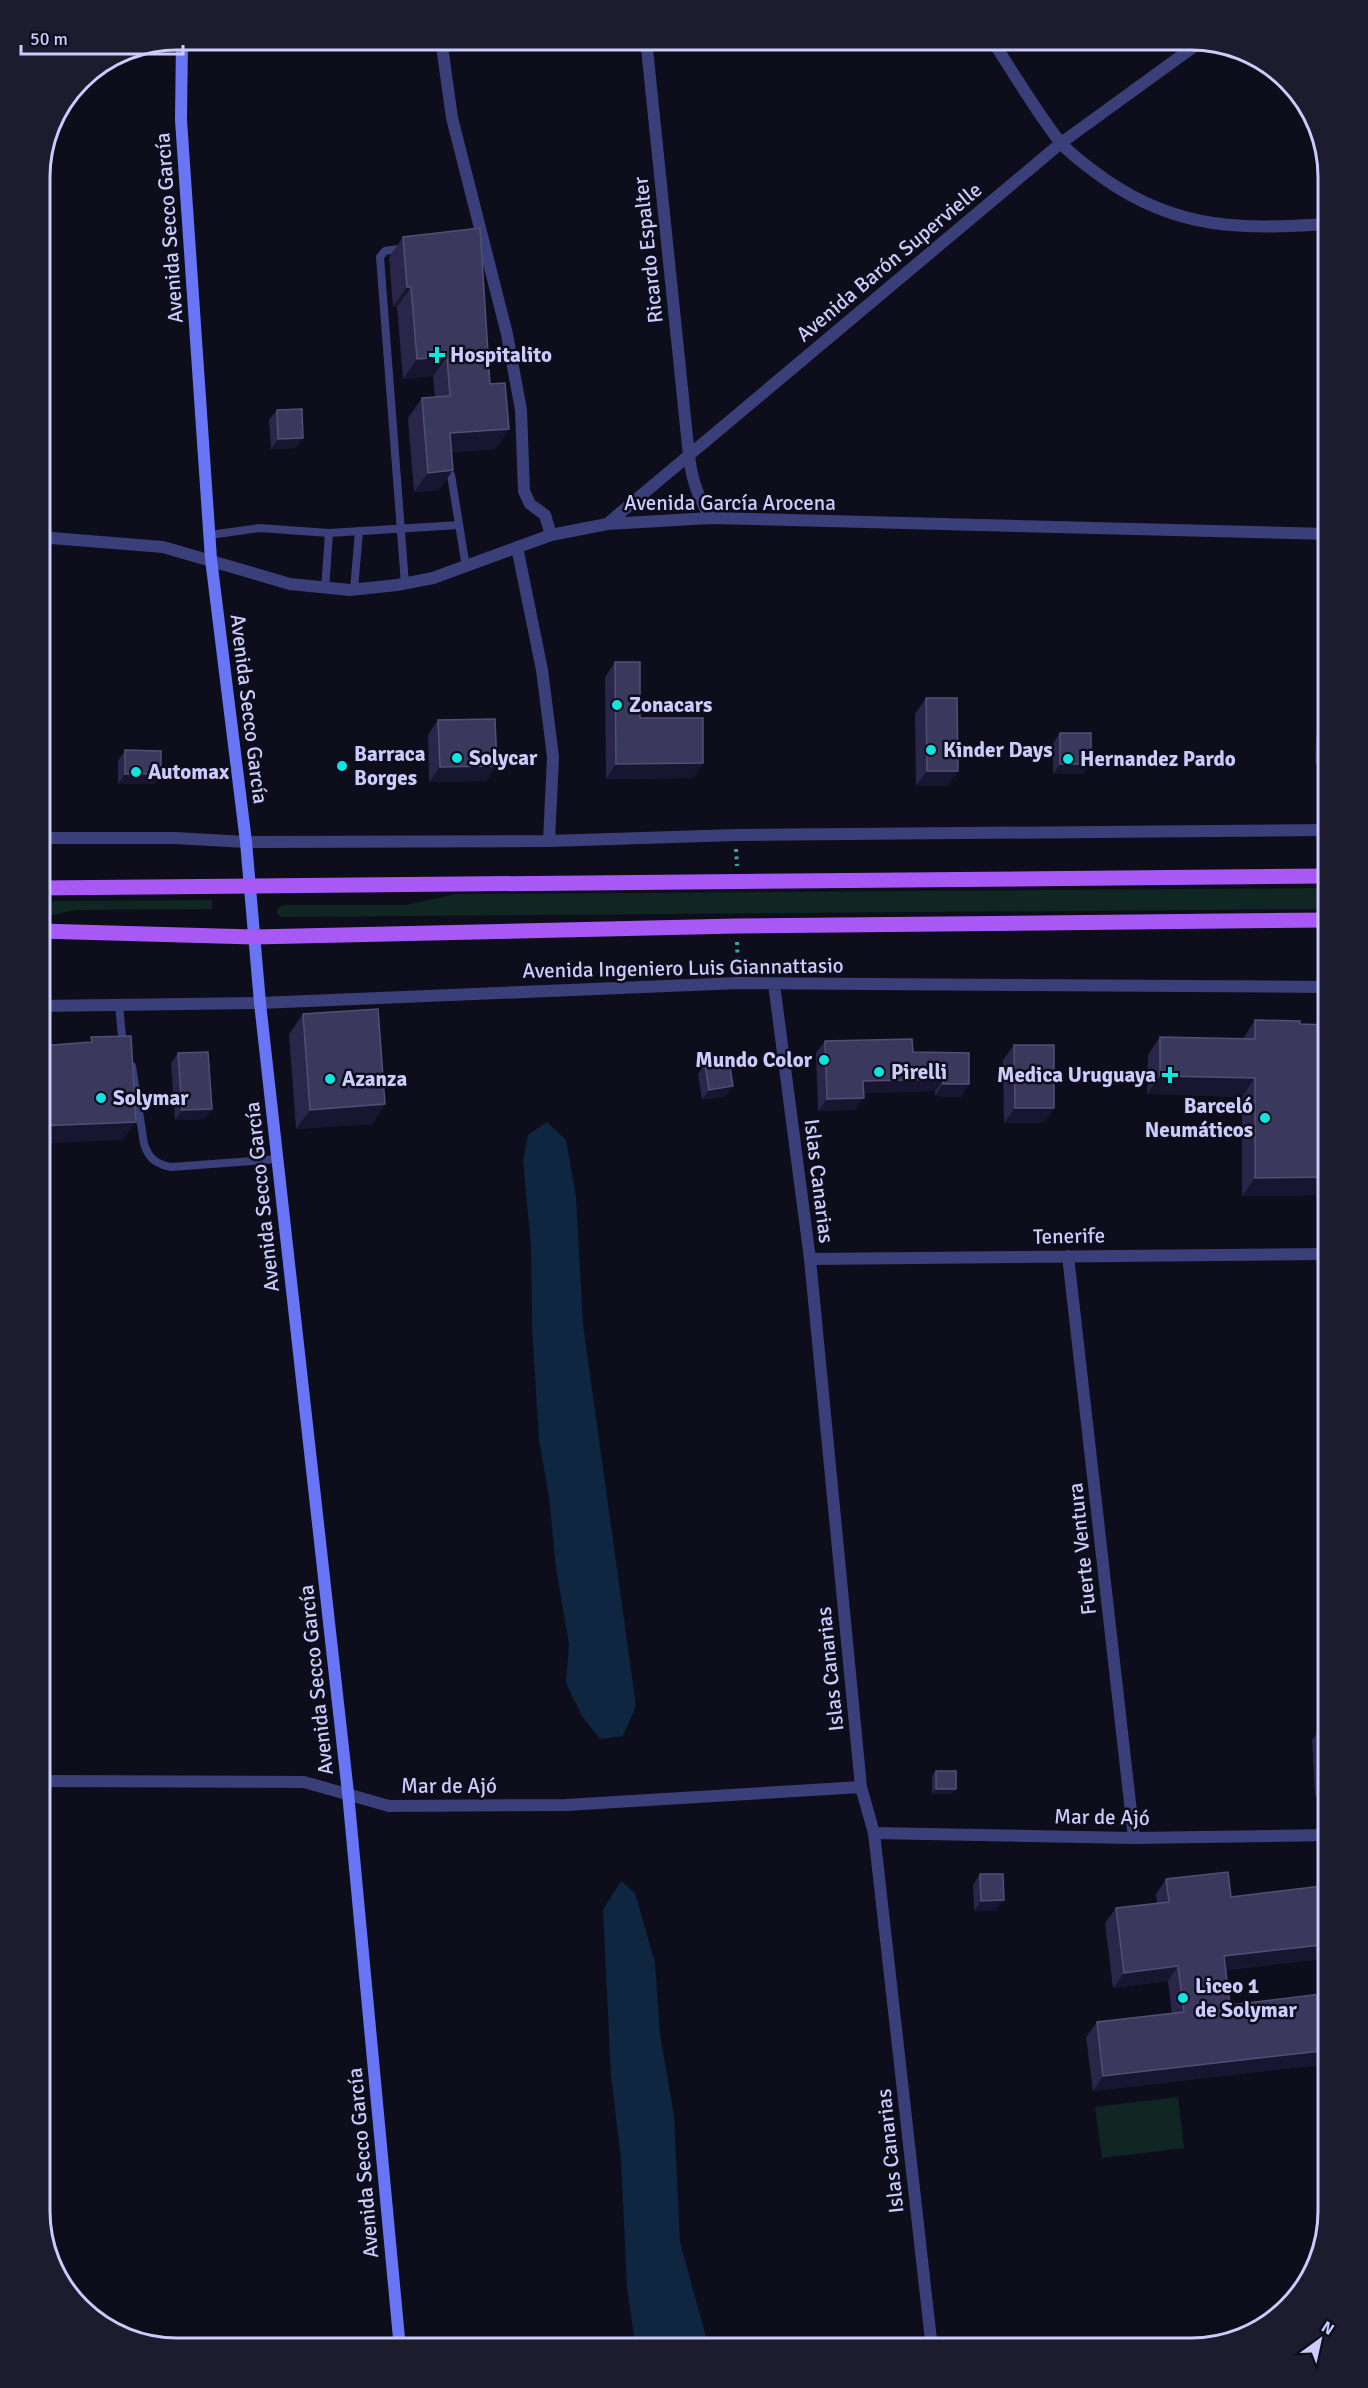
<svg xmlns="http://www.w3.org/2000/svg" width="1368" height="2388" font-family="Signika,sans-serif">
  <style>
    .green { fill: #102622 }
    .water { fill: #0e263f }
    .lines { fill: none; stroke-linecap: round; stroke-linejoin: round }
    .path { stroke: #34a792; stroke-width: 4; stroke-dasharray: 3 4.5; stroke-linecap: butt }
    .lane { stroke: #3a3f79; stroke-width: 8 }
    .street { stroke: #3a3f79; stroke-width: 12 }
    .secondary { stroke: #6876f6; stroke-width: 12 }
    .primary { stroke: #a859f5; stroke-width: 15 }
    .wall { fill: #292649 }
    .shaded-wall { fill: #17152f }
    .building { fill: #3b385d; stroke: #514f76; stroke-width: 1.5 }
    .poi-dot { fill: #0ee5e1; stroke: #0d0d1c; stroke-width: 2 }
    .labels { text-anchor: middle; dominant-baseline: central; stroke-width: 5; stroke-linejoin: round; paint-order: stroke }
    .street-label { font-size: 21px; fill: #cbcbfc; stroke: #0d0d1c }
    .poi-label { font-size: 21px; font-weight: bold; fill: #cbcbfc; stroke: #0d0d1c; text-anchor: start }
    .rim { fill: none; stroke: #cbcbfc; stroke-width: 3 }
  </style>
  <rect width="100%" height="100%" fill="#0d0d1c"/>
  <!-- green -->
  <path class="green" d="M1329,888V909L281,917L277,913V909L283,905H406L455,894Z
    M212,900V909L76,910L39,918V901Z
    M1178,2097L1184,2148L1102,2158L1095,2107Z"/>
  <!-- water -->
  <path class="water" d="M547,1122L566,1140L576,1197L583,1324L636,1706L623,1736L600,1739L582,1716L566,1683L569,1644L556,1568L549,1497L539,1440L532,1327L531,1245L523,1161L528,1135Z
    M621,1881L635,1893L655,1963L660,2034L674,2116L680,2242L706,2337V2349H636L627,2288L621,2159L611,2076L603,1910Z"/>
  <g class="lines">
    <!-- path -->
    <path class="path" d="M736,849L737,866
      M737,942L738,968"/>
    <!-- lane -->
    <path class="lane" d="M404,248L385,251L380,257L405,584
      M451,475L466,567
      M210,535L259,528L329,533L459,525
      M325,589L329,533
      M354,589L359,531
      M119,1005L123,1047
      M132,1066L144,1144C149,1159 156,1164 171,1167L278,1159"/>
    <!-- street -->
    <path class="street" d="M441,39L452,118L507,334L521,410L524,491L530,504L545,515L551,535
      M646,39L689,456C692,480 698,498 711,518
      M991,39C1014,73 1035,110 1060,142C1072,156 1091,169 1106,180C1180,231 1243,229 1329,224
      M607,524L1061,143L1203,40
      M39,537L163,547L290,584L350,590L397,585L433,578L551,535L607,524L711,518L1329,534
      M517,547L542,670L553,757L549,841
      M39,838H175L246,842L549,841L736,835L1329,830
      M774,984L810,1259L861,1787L874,1833L932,2349
      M39,1006L260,1003L738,983L1329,987
      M1068,1256L1134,1838
      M810,1259L1329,1254
      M39,1781L304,1782L389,1806L566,1805L861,1787
      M874,1833L1134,1838L1329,1835
      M39,2185L45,2236"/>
    <!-- secondary -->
    <path class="secondary" d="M182,39L181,120L211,559L246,842L260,1003L348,1793L400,2349"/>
    <!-- primary -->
    <path class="primary" d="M39,888L1329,876
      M39,931L254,937L737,926L1329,920"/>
  </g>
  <!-- wall -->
  <path class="wall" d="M403,237L490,384L509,429L495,449L452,452L439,490L414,492L408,418L422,398L435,397L433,376L403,379L397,307H393L389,257Z
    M277,410L296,448L271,449L269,420Z
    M615,662L640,718L703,763L693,778L606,779L605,677Z
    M926,698L958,771L947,786H916L915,714Z
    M438,720L497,766L486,781L429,782L428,735Z
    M1322,727L1329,765L1315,764L1316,736Z
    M1060,733L1083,774H1053V743Z
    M125,750L161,774L154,784H118V761Z
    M303,1014L385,1104L372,1124L296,1129L289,1034Z
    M1255,1020L1300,1024L1329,1025V1195L1242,1196V1097L1147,1094L1148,1055L1160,1037L1243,1039Z
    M825,1041L913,1052L969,1084L961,1097L935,1096V1091L863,1093L855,1110L818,1111L816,1053Z
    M1014,1045L1054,1108L1044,1123H1004L1003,1060Z
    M178,1053L205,1119L175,1120L171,1063Z
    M705,1064L726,1096L702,1100L698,1074Z
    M1319,1730L1329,1796H1315L1312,1740Z
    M936,1771L952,1794H932V1776Z
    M980,1874L996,1911H974L973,1885Z
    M1166,1879L1231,1897L1329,1885V1958L1226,1970L1230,2005L1329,1993V2060L1326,2064L1093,2091L1086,2037L1097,2022L1172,2014L1168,1981L1113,1988L1105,1923L1116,1908L1157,1903L1156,1894Z"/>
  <!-- shaded-wall -->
  <path class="shaded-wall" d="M407,287H411L397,307H393Z
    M447,357L433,376L403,379L417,359Z
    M509,429L495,449L436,453L450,433Z
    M303,438L296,448L271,449L278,439Z
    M453,470L439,490L414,492L428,473Z
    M1322,755H1329V765L1315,764Z
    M703,763L693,778L606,779L616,764Z
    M1060,764H1091L1083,774H1053Z
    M497,766L486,781L429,782L440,767Z
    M927,771H958L947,786H916Z
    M125,774H161L154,784H118Z
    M1160,1076L1255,1078L1242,1097L1147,1094Z
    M944,1079L935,1091L855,1094L863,1081Z
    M943,1084H969L961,1097L935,1096Z
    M733,1086L726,1096L702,1100L709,1090Z
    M864,1098L855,1110L818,1111L827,1099Z
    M385,1104L372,1124L296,1129L310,1110Z
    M1015,1108H1054L1044,1123H1004Z
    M212,1109L205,1119L175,1120L182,1110Z
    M136,1122L123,1140L39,1144V1126Z
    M1329,1177V1195L1242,1196L1255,1178Z
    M1322,1786H1329V1796H1315Z
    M936,1789H956L952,1794H932Z
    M1004,1900L996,1911H974L981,1901Z
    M1329,1944V1958L1213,1971L1224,1956Z
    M1178,1966L1168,1981L1113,1988L1124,1973Z
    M1329,2050V2060L1326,2064L1093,2091L1103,2076Z"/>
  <!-- building -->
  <path class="building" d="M480,228L490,384L505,383L509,429L450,433L453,470L428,473L422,398L450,396L447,357L417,359L411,287H407L403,237Z
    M302,409L303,438L278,439L277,410Z
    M615,662H640V718H703V763L616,764Z
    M926,698H957L958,771H927Z
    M495,719L497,766L440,767L438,720Z
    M1322,727H1329V755H1322Z
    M1060,733H1091V764H1060Z
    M125,750L161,751V774H125Z
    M378,1009L385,1104L310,1110L303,1014Z
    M1255,1020L1300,1021V1024L1329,1025V1177L1255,1178V1078L1160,1076V1037L1255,1039Z
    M131,1036L136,1122L39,1126V1046L92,1042L91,1037Z
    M912,1039L913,1052L969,1053V1084H943L944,1079L863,1081L864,1098L827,1099L825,1041Z
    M1014,1045H1054V1108H1015Z
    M208,1052L212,1109L182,1110L178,1053Z
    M729,1061L733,1086L709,1090L705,1064Z
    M1319,1730H1329V1786H1322Z
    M936,1771H956V1789H936Z
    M1228,1872L1231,1897L1329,1885V1944L1224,1956L1230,2005L1329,1993V2050L1103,2076L1097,2022L1184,2012L1178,1966L1124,1973L1116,1908L1169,1902L1166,1879Z
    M980,1874H1003L1004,1900L981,1901Z"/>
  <!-- markers -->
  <g class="poi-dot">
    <path d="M434 346h6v6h6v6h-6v6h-6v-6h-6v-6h6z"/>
    <circle cx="617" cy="705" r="6"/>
    <circle cx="931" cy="750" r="6"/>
    <circle cx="457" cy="758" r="6"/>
    <circle cx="1068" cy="759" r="6"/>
    <circle cx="342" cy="766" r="6"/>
    <circle cx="136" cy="772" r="6"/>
    <circle cx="824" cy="1060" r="6"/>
    <circle cx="879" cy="1072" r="6"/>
    <path d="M1167 1066h6v6h6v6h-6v6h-6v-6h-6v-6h6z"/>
    <circle cx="330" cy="1079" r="6"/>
    <circle cx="101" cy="1098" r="6"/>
    <circle cx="1265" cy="1118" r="6"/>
    <circle cx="1183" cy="1998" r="6"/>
  </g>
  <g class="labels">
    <!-- street labels -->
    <g class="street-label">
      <text transform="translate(169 228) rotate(-94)">Avenida Secco García</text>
      <text transform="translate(648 250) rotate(-96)">Ricardo Espalter</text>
      <text transform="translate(889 262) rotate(-40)">Avenida Barón Supervielle</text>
      <text x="730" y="503">Avenida García Arocena</text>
      <text transform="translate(249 709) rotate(83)">Avenida Secco García</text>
      <text transform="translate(683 968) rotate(-1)">Avenida Ingeniero Luis Giannattasio</text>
      <text transform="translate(819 1181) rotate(83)">Islas Canarias</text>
      <text transform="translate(262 1197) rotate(-96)">Avenida Secco García</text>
      <text transform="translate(1069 1236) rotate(-1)">Tenerife</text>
      <text transform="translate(1082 1549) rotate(-96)">Fuerte Ventura</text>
      <text transform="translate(830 1669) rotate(-96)">Islas Canarias</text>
      <text transform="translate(316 1680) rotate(-96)">Avenida Secco García</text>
      <text x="449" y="1786">Mar de Ajó</text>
      <text transform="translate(1102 1817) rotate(1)">Mar de Ajó</text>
      <text transform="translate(890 2151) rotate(-96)">Islas Canarias</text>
      <text transform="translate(363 2163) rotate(-95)">Avenida Secco García</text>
    </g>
    <!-- poi labels -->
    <g class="poi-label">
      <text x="450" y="355">Hospitalito</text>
      <text x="629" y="705">Zonacars</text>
      <text x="943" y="750">Kinder Days</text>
      <text x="354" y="754">Barraca<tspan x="354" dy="24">Borges</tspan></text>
      <text x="469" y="758">Solycar</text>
      <text x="1080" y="759">Hernandez Pardo</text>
      <text x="148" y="772">Automax</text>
      <text x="812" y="1060" text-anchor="end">Mundo Color</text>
      <text x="891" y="1072">Pirelli</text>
      <text x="1156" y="1075" text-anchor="end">Medica Uruguaya</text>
      <text x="342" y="1079">Azanza</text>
      <text x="113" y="1098">Solymar</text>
      <text x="1253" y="1106" text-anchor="end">Barceló<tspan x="1253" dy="24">Neumáticos</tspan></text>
      <text x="1195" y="1986">Liceo 1<tspan x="1195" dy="24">de Solymar</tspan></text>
    </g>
  </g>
  <!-- crop -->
  <path d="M0 0H1368V2388H0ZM177 50H1191A127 127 0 0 1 1318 177V2211A127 127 0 0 1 1191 2338H177A127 127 0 0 1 50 2211V177A127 127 0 0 1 177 50Z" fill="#1c1c2e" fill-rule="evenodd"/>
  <path class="rim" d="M177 50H1191A127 127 0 0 1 1318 177V2211A127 127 0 0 1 1191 2338H177A127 127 0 0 1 50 2211V177A127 127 0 0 1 177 50Z"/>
  <!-- north arrow -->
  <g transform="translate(1320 2340) rotate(33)" stroke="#0d0d1c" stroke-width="4.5" paint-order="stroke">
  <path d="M0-4.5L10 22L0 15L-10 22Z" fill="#cbcbfc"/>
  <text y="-9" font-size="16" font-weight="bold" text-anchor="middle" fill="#cbcbfc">N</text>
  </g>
  <!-- scale -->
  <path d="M21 45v9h162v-9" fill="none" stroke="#cbcbfc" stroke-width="3"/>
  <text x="30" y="45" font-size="18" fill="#cbcbfc" stroke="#0d0d1c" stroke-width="4.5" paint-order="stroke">50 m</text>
</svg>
